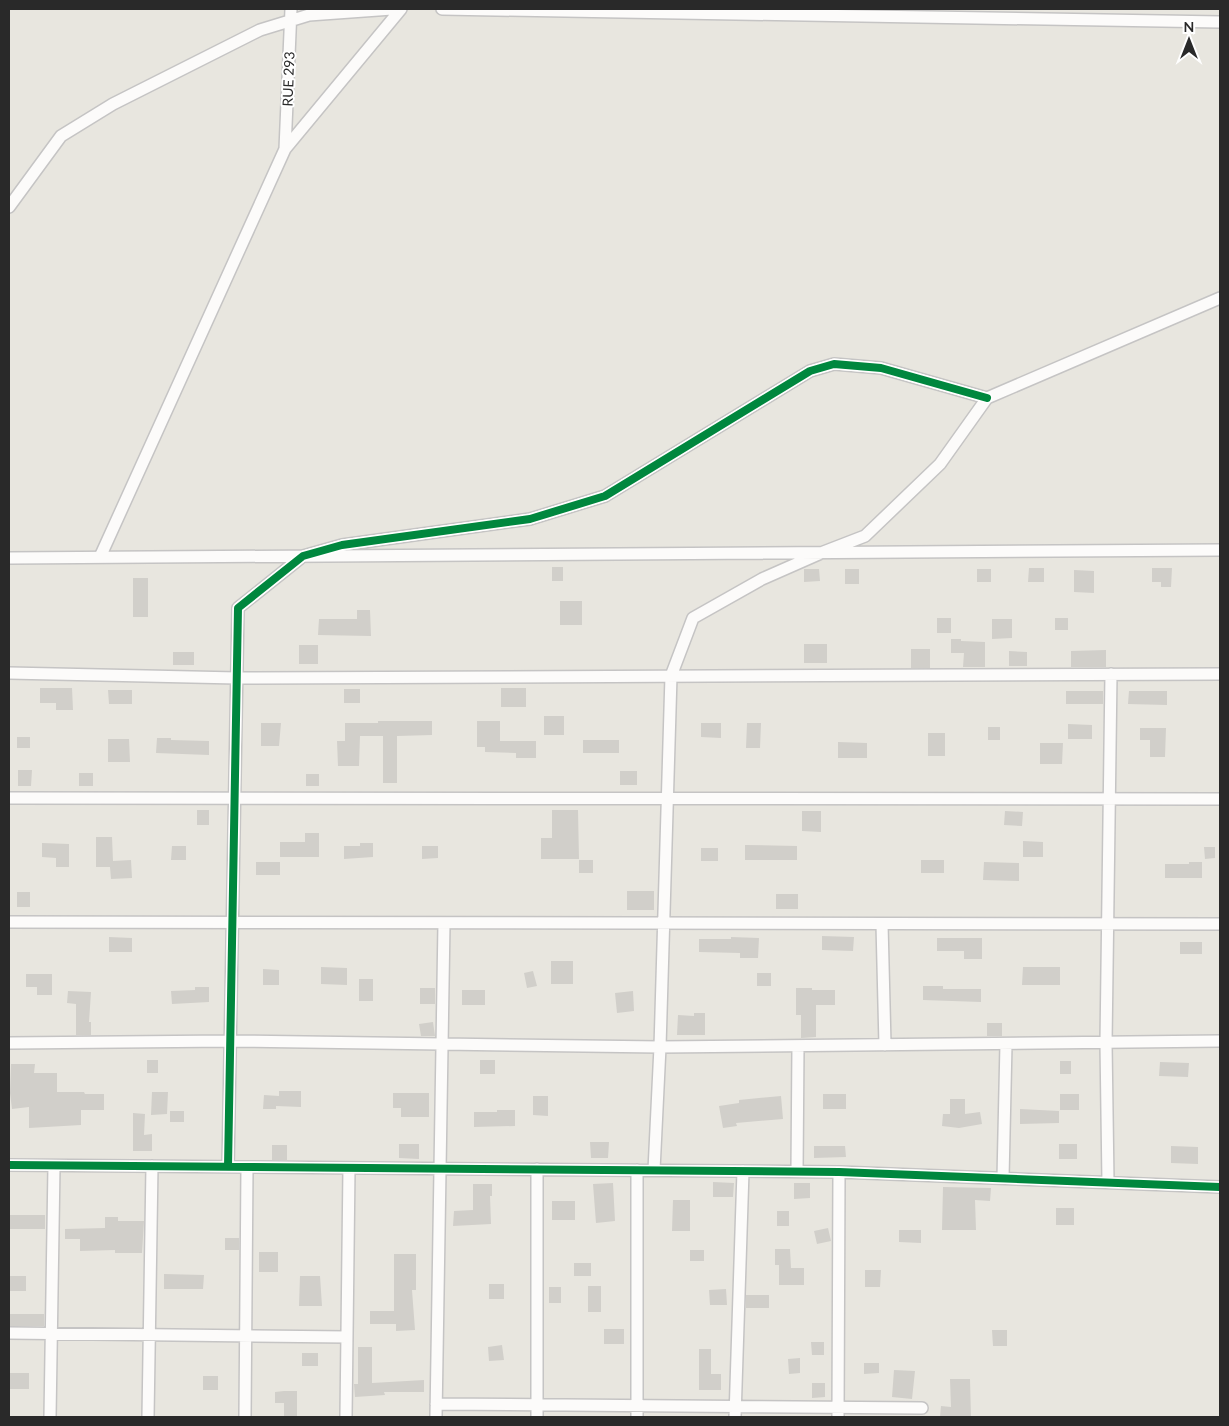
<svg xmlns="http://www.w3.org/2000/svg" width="1229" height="1426" font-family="Lato,sans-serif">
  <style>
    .building { fill: #d1cfca }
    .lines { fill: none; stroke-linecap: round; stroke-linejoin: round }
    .minor-casing { stroke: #c5c4c4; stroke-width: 14 }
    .minor { stroke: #fcfbfa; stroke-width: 11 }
    .cycleway-casing { stroke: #fff; stroke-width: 11 }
    .cycleway { stroke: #00873e; stroke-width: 8 }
    .labels { text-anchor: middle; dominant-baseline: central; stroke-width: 4; stroke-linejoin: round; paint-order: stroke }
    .street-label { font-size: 14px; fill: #292929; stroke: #fff }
  </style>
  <rect width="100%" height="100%" fill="#e8e6df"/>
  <!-- building -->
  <path class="building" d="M552,567H563V581H552Z
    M1029,568H1044V582H1028Z
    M1152,568H1172L1171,587H1161V582H1152Z
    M804,569H819L820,581L804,582Z
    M845,569H859V584H845Z
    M977,569H991V582H977Z
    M1074,570L1094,571V593L1074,592Z
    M133,578H148V617H133Z
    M560,601H582V625H560Z
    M357,610H370L371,636L318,635L319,619H357Z
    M937,618H951V633H937Z
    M1055,618H1068V630H1055Z
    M992,619H1012V638L992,639Z
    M951,639H961V641L985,642V667H963L964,653H951Z
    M804,644H827V663H804Z
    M299,645H318V664H299Z
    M911,649H930V668H911Z
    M1106,650V667H1071V651Z
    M1009,651L1027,652V666H1009Z
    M173,652H194V665H173Z
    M40,688H72L73,710H56V703H40Z
    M501,688H526V707H501Z
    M344,689H360V703H344Z
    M108,690H132V704H109Z
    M1066,691H1103V704H1066Z
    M1129,691H1167V705L1128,704Z
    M544,716H564V735H544Z
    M378,721H432V735L397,736V783H383V736H360L359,766H338L337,741H345V723H378Z
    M477,721H500V741H536V758H516V753L485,752V747H477Z
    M261,723H281L279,746H261Z
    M701,723H721V738L701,737Z
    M747,723H761L760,748H746Z
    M1068,724L1092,725V739H1068Z
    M988,727H1000V740H988Z
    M1140,728H1166L1165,757H1150V740H1140Z
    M928,733H945V756H928Z
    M17,737H30V748H17Z
    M157,738H171V740L209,741V755L156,753Z
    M108,739H129L130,762H108Z
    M583,740H619V753H583Z
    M838,742L867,743V758H838Z
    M1040,743H1063L1062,764H1040Z
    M18,770H32L31,786H18Z
    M620,771H637V785H620Z
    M79,773H93V786H79Z
    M306,774H319V786H306Z
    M197,810H209V825H197Z
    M552,810H578L579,859H541V838H552Z
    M802,811H821V832L802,831Z
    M1005,811L1023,812L1022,826L1004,825Z
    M305,833H319V857H280V842H305Z
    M96,837H112L113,861L131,860L132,878L111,879L110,867H96Z
    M1023,841L1043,842V857H1023Z
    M42,843L69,844V867H56V858L42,857Z
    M360,843H373V857L344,859V846H360Z
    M745,845L797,846V860H745Z
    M172,846H186V860H171Z
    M422,846H438V858L422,859Z
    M1204,847H1215V858L1205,859Z
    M701,848H718V861H701Z
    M579,860H593V873H579Z
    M921,860H944V873H921Z
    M256,862H280V875H256Z
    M984,862L1019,863V881L983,880Z
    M1189,862H1202V878H1165V864H1189Z
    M627,891H654V910H627Z
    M17,892H30V907H17Z
    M776,894H798V909H776Z
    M822,936L854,937L853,951L822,950Z
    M109,937L132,938V952H109Z
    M731,937L759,938L758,958H740V953L699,952V939H731Z
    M937,938H982V959H964V951H937Z
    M1180,942H1202V954H1180Z
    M551,961H573V984H551Z
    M321,967L347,968V985L321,984Z
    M1023,967H1060V985H1022Z
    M263,969L279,970V985H263Z
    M533,971L537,986L527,988L524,973Z
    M757,973H771V986H757Z
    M26,974H52V995H37V987H26Z
    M359,979H373V1001H359Z
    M923,986H943V989H981V1002L923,1000Z
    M195,987H209V1002L172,1004L171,991L195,990Z
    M420,988H435V1004H420Z
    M796,988H812V990H835V1005H816V1037L801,1038V1015H796Z
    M462,990H485V1005H462Z
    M68,991L91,992L89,1022H91V1035H76V1004L67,1003Z
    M633,991L634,1011L617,1013L615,993Z
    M694,1013H705V1035H677L678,1015L694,1016Z
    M433,1022L435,1036H421L419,1024Z
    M987,1023H1002V1036H987Z
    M147,1060H158V1073H147Z
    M480,1060H495V1074H480Z
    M1060,1061H1071V1074H1060Z
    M1160,1062L1189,1063L1188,1077L1159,1076Z
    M11,1064H35L34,1073H57V1092H84L85,1094H104V1110H81V1125L29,1128V1107L12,1109L10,1093Z
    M279,1091H301V1107L276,1106V1109H263L264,1095L279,1096Z
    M152,1092H168L167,1114L151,1115Z
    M393,1093H429V1117H401V1108H393Z
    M823,1094H846V1109H823Z
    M1060,1094H1079V1110H1060Z
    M533,1096H548V1116L533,1115Z
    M781,1096L783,1119L736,1123L737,1126L723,1128L719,1106L739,1103V1100Z
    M950,1099H965V1114L980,1112L982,1124L959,1128L942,1126L943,1114H950Z
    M1020,1109L1059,1111V1123L1020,1124Z
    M497,1110H515V1126L474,1127V1112H497Z
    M170,1111H184V1122H170Z
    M133,1113L145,1114L144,1135L152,1134V1151H133Z
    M590,1142H609L608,1158H591Z
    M399,1144H419V1159L399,1158Z
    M1059,1144H1077V1159H1059Z
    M272,1145H287V1160H272Z
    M814,1146H845L846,1157L814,1158Z
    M1171,1146L1198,1147V1164L1171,1163Z
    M713,1182L734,1183L733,1197H713Z
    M613,1183L615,1221L596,1223L593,1184Z
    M794,1183H810V1198L794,1199Z
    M473,1184H492V1196H490L491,1224L453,1226L454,1211L473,1210Z
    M943,1187L991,1188L990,1201L975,1200L976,1230H942Z
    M673,1200H690V1231H672Z
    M552,1201H575V1220H552Z
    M1056,1208H1074V1225H1056Z
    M777,1211H789V1226H777Z
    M9,1215H45V1229H9Z
    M105,1217H118V1221H144L142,1253H115V1250L80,1251V1239H65V1229L105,1228Z
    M828,1228L831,1241L817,1244L814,1231Z
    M899,1230H921V1243L899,1242Z
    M225,1238H239V1250H225Z
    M775,1249H790L791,1268H804V1285H779V1265H775Z
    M690,1250H704V1261H690Z
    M259,1252H278V1272H259Z
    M394,1254H416V1290H412L415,1330L396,1331V1324H370V1311H394Z
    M574,1263H591V1276H574Z
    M865,1270H881L880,1287H865Z
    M164,1274L204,1275L203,1289H164Z
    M9,1276H26V1291H9Z
    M300,1276H320L322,1306H299Z
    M489,1284H504V1299H489Z
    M588,1286H601V1312H588Z
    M549,1287H561V1303H549Z
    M726,1289L727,1305H710L709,1290Z
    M746,1295H769V1308H746Z
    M9,1314H44V1326H9Z
    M604,1329H624V1344H604Z
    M992,1330H1007V1346H993Z
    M811,1342H824V1355H812Z
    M502,1345L504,1360L489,1361L488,1347Z
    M358,1347H372V1383L424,1380V1392H384L385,1395L355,1397L354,1384H358Z
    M699,1349H711V1374H721V1390H699Z
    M302,1353H318V1366H302Z
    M800,1358V1373L789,1374L788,1359Z
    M864,1363H879V1373L864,1374Z
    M894,1370L915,1371L912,1399L892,1397Z
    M9,1373H29V1389H9Z
    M203,1376H218V1390H203Z
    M950,1379H970L971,1417H940L941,1406L951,1407Z
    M812,1383H825V1397L812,1398Z
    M284,1391H297V1417H284V1403H275V1392Z"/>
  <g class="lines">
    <!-- minor casing -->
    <g class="minor-casing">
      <path id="minor" d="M442,9L1220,22
        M285,149L291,9
        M9,207L61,136L113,104L260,30L309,15L392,9
        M100,557L285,149L401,9
        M9,558L1220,550
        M9,673L237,678L1220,674
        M9,798L1220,799
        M9,922L1220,924
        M882,924L885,1045
        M9,1043L230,1041L660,1047L1220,1041
        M9,1165L839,1172L1220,1187
        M228,1167L238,608L303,556L342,545L530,519L605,496L810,371L834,364L881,368L987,398
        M537,1169V1417
        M654,1170L660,1047L671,676L693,618L762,579L821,553L865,536L940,464L987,398L1220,298
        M797,1171L798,1046
        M1003,1178L1006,1044
        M1108,1182L1106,1043L1111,674
        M9,1333L347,1337
        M436,1404L922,1408
        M50,1417L54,1166
        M148,1417L152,1166
        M245,1417L247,1167
        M346,1417L349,1168
        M436,1417L444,923
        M637,1417V1170
        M735,1417L743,1171
        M838,1417L839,1172"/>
    </g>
    <!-- minor -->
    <use href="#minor" class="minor"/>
    <!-- cycleway casing -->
    <g class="cycleway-casing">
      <path id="cycleway" d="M9,1165L839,1172L1220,1187
        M228,1167L238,608L303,556L342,545L530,519L605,496L810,371L834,364L881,368L987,398"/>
    </g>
    <!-- cycleway -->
    <use href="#cycleway" class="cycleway"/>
  </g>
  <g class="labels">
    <!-- street labels -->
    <g class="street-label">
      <text transform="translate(288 79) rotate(-88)">RUE 293</text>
    </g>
  </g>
  <!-- border -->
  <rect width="1229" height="1426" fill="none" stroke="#292929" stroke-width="20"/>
  <!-- north arrow -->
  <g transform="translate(1189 40)" stroke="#ffffff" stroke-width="4" paint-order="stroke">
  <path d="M0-4L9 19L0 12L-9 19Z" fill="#292929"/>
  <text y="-8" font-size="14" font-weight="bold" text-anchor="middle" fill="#292929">N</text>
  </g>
</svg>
